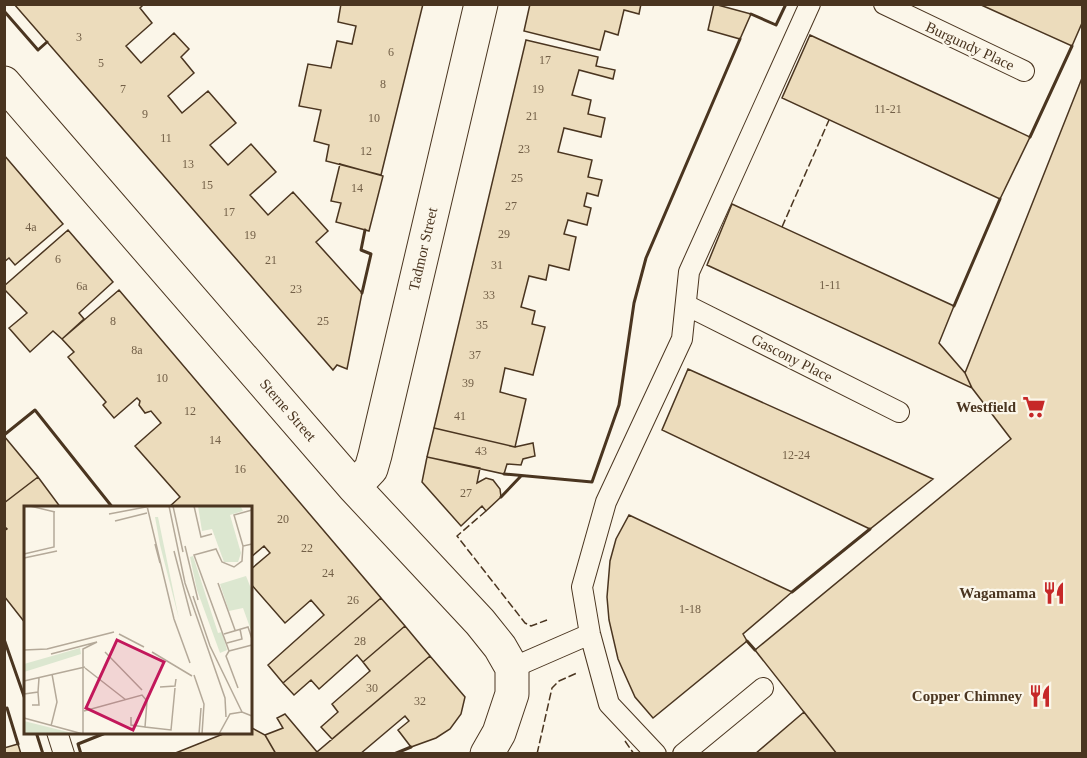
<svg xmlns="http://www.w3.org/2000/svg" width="1087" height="758" font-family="'Times New Roman',serif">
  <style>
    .building { fill: #ecdcbc; stroke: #4a3520; stroke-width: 1.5 }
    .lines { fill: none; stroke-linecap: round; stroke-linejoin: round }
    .lane-casing { stroke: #4a3520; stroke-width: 22 }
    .street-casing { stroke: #4a3520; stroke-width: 35 }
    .lane { stroke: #fbf6e9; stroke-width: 20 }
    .street { stroke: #fbf6e9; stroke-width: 33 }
    .fence { stroke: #4a3520; stroke-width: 1.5; stroke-dasharray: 8 3; stroke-linecap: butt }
    .wall { stroke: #4a3520; stroke-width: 3 }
    .labels { text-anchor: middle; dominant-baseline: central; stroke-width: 4.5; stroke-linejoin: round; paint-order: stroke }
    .number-label { font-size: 12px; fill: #725f47 }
    .street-label { font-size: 15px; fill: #4a3520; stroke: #fbf6e9 }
    .poi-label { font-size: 15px; font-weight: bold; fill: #4a3520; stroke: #fbf6e9; text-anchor: end }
    .inset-road { fill: none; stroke: #b4a999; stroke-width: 1.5 }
    .view { fill: #c2185b; fill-opacity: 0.15; stroke: #c2185b; stroke-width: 3 }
    .inset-edge { fill: none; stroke: #4a3520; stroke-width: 3 }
  </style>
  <rect width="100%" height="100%" fill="#fbf6e9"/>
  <!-- building -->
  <path class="building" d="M14,4H144L140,8L152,23L126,46L141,63L174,33L189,49L181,57L194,73L168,96L182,113L208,91L236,123L210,145L228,165L251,144L276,172L250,195L268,215L293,192L328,231L316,242L362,293L347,369L337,365L333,370Z
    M341,4H423L381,175L326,161L329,145L314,141L321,110L299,106L308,64L331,68L337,41L352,44L356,26L338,22Z
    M530,4H641L639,14L624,10L618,35L605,31L600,50L524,31Z
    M714,4L751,14L740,39L708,30Z
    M979,4H1082V23L1072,46Z
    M810,35L1030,137L1000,199L782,98Z
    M526,40L598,57L596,66L615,70L613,79L579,70L572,95L591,100L588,114L605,118L601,137L564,128L558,152L592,160L588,177L602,180L598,196L587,193L584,206L591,208L587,225L568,220L564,234L576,237L569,270L549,265L546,280L529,276L521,307L535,311L532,324L545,327L533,375L505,368L500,392L526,399L515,447L434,428Z
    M1082,78V754H837L755,650L1011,439L972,388L965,373Z
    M4,155L63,224L15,265L9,258L4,262Z
    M340,164L383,176L369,231L336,222L341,203L331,201Z
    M732,204L954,306L939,343L965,373L972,388L707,265Z
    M68,230L113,282L79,313L84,319L62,339L53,331L30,352L9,328L27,313L4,289V286Z
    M119,290L381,598L283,683L268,665L324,615L311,600L285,623L250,583V570L270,553L264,546L250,558V508H168L180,497L135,446L161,423L151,411L145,413L139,405L140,401L137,398L114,418L103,405L106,402L68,357L74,352L62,339Z
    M688,369L933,479L870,529L662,430Z
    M434,428L515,447L533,443L535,456L523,459L521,465L507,464L504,474L427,457Z
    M4,436L38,477L4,503Z
    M427,457L480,468L477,483L486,478L493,480L500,489L501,497L486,511L482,506L461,526L422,482Z
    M38,477L61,508H26V624L4,596V531L7,529L4,526V503Z
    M629,515L792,592L743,634L747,641L653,718L635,697L626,677L618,659L609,620L607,597L610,561L616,539Z
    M381,598L405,626L363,662L357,655L319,689L311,680L294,695L283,683Z
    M405,626L430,656L332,739L321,727L338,712L332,704L370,671L363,662Z
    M430,656L465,697L461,714L450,729L436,738L411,747L398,730L409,721L405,716L360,754H318L317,752Z
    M804,712L837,754H755Z
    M285,714L317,752L318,754H276L265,735L283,728L277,718Z
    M250,727L265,735L276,754H173L228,732H250Z
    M18,744L21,754H4V748Z"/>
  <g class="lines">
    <!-- lane casing -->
    <g class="lane-casing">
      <path id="lane" d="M884,4L1024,71
        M686,305L899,412
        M512,668L590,634
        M57,732L64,754
        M656,754L609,704L590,634L582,587L606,502L682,339L689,272L810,4
        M683,754L763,688"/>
    </g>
    <!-- street casing -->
    <g class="street-casing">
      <path id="street" d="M4,83L354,487L480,622L500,647L512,668V694L499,733L487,754
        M354,487L371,469L375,455L481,4"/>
    </g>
    <!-- lane -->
    <use href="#lane" class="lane"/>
    <!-- street -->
    <use href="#street" class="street"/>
    <!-- fence -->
    <path class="fence" d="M782,227L829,120
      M486,511L457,536L525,623L531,626L547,620
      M625,741L634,754
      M537,754L552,688L559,681L577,673"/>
    <!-- wall -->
    <path class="wall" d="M4,11L38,50L47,42
      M751,14L776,25L786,4
      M1030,137L1072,46
      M362,293L371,254L361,250L365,230
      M954,306L1000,199
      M4,435L35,410L113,508
      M504,474L592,482L619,405L634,303L646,258L740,39
      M501,497L521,476
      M792,592L870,529
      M4,639L26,702
      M747,641L755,650
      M7,708L18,744
      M36,732L43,754
      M81,754L78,744L108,732
      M394,754L411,747"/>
  </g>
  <!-- icons -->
  <defs>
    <g id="supermarket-bare" transform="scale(1.8)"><path d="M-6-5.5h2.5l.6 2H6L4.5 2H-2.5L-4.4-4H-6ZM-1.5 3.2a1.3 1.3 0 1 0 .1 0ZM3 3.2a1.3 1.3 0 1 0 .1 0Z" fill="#c62828" stroke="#fbf6e9" stroke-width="2.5" paint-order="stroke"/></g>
    <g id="restaurant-bare" transform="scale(1.8)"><path d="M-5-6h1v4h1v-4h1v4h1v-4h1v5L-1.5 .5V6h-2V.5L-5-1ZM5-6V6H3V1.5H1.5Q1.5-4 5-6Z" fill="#c62828" stroke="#fbf6e9" stroke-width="2.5" paint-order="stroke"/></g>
  </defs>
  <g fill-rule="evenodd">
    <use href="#supermarket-bare" x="1034" y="407"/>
    <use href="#restaurant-bare" x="1054" y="593"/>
    <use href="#restaurant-bare" x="1040" y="696"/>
  </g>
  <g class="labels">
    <!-- number labels -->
    <g class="number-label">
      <text x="79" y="37">3</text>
      <text x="391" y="52">6</text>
      <text x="545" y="60">17</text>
      <text x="101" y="63">5</text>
      <text x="383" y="84">8</text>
      <text x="123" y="89">7</text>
      <text x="538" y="89">19</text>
      <text x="888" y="109">11-21</text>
      <text x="145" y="114">9</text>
      <text x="532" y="116">21</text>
      <text x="374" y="118">10</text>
      <text x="166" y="138">11</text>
      <text x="524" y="149">23</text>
      <text x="366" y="151">12</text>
      <text x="188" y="164">13</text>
      <text x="517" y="178">25</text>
      <text x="207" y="185">15</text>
      <text x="357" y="188">14</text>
      <text x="511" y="206">27</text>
      <text x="229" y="212">17</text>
      <text x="31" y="227">4a</text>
      <text x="504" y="234">29</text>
      <text x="250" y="235">19</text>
      <text x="58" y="259">6</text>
      <text x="271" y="260">21</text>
      <text x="497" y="265">31</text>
      <text x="830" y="285">1-11</text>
      <text x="82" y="286">6a</text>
      <text x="296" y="289">23</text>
      <text x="489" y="295">33</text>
      <text x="113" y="321">8</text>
      <text x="323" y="321">25</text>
      <text x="482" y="325">35</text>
      <text x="137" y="350">8a</text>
      <text x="475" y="355">37</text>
      <text x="162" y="378">10</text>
      <text x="468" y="383">39</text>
      <text x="190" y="411">12</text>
      <text x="460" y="416">41</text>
      <text x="215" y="440">14</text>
      <text x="481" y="451">43</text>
      <text x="796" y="455">12-24</text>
      <text x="240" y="469">16</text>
      <text x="466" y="493">27</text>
      <text x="283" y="519">20</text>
      <text x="307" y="548">22</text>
      <text x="328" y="573">24</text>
      <text x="353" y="600">26</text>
      <text x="690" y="609">1-18</text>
      <text x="360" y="641">28</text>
      <text x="372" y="688">30</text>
      <text x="420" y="701">32</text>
    </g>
    <!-- street labels -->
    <g class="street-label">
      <text transform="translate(970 46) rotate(25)">Burgundy Place</text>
      <text transform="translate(423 249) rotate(-77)">Tadmor Street</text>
      <text transform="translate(792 358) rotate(27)">Gascony Place</text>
      <text transform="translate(288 410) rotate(49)">Sterne Street</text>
    </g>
    <!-- poi labels -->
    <g class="poi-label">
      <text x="1016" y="407">Westfield</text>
      <text x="1036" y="593">Wagamama</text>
      <text x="1022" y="696">Copper Chimney</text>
    </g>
  </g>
  <!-- overview -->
  <g transform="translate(24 506)">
    <rect width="228" height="228" fill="#fbf6e9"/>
    <path d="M174,0L217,1L219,5L206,9L217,47L214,56H200L188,23L178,25ZM131,11H134L155,113L136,39ZM169,50L194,127L198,126L203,144L196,147L173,84L166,51ZM222,70L228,85V127L219,102L205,105L196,78ZM56,142L57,148L0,166V158ZM0,215L52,228H0Z" fill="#dce7d0"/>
    <path class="inset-road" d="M6,0L31,6M123,0L150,113L166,157M145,0L161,77L201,192L202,211M149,0L159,46M170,0L177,31L188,28M85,8L127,0M0,9V36M91,15L123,7M131,38L136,57M161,40L174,94M219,40L210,9L228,4M150,45L167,110M0,48L30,41V6M0,52L33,45M194,77L211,124M169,90L186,140L218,206M95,128L120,141M200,128L224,121L228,133M203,137L218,133L216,123M0,144L23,143L90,126M205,145L170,49L192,43L198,56L210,61L218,55L219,40L228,38M205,145L202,150L214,182M205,145L228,139M81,146L118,184M128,146L168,170M27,148L73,136L59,143V228M61,162L102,194M170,169L180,198L178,228M0,175L61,161M136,181L151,180L152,173M0,188L14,186L15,172M8,199H15L14,186M60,205L118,189L123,195L121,221L147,224L151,182M107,211V219L121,221M0,212L59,228M27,220L33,196L28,168M175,228L177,202M195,228L206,208L218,206L228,210"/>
    <path class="view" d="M93,134L140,156L109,224L62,202Z"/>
    <rect width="228" height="228" class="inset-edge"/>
  </g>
  <!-- border -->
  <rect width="1087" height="758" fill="none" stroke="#4a3520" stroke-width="12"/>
</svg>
